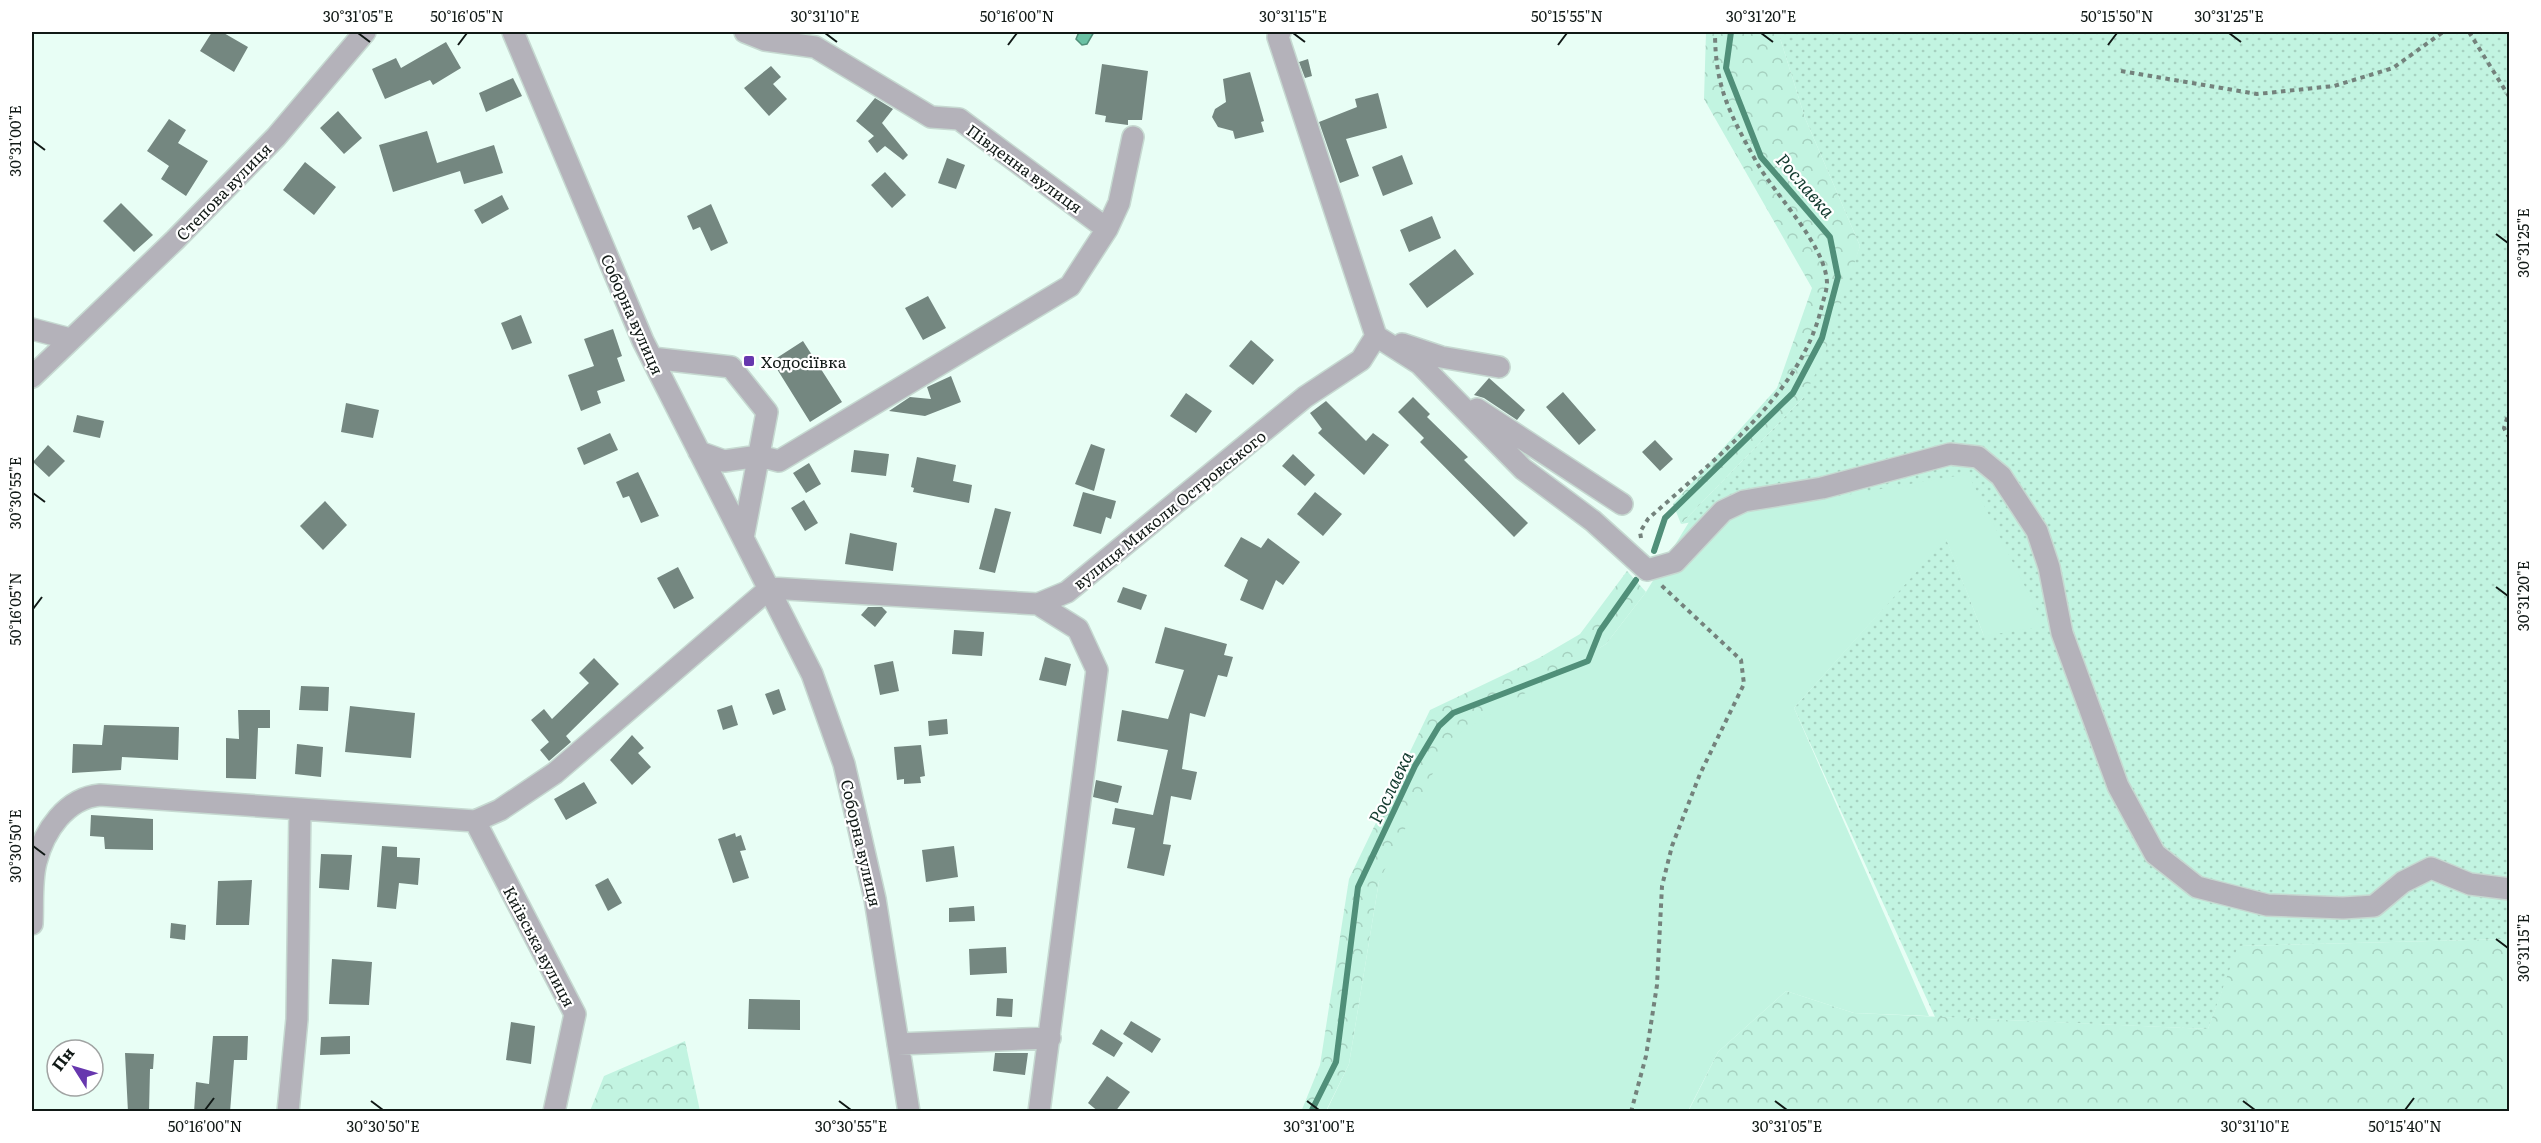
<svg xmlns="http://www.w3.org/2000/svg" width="2541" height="1143" font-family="Literata,serif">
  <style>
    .grass { fill: url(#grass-dots) }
    .forest { fill: url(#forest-crowns) }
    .garden { fill: #c2f4e1 }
    .water { fill: #6bc1a4; stroke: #508f79; stroke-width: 1.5 }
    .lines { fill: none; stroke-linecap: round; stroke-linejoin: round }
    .stream { stroke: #508f79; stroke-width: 6 }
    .building { fill: #748780 }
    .minor-casing { stroke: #c6d9d1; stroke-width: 24 }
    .path { stroke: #74827c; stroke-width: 4; stroke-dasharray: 4.5 4.5; stroke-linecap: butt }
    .minor { stroke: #b4b2ba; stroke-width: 21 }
    .ticks { fill: none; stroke: #111916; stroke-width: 2 }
    .poi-dot { fill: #6737ae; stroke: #fff; stroke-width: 2 }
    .labels { text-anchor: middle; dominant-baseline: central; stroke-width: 4.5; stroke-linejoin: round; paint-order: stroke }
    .street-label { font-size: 16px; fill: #111916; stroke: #fff }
    .poi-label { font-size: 16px; fill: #111916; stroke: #fff; text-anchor: start }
    .water-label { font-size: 18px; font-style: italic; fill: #133b2f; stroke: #fff }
    .neatline { fill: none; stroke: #111916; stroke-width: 2 }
    .ticks-label { font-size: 15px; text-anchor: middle; fill: #111916 }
  </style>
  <defs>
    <pattern id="grass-dots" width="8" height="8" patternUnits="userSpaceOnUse" patternTransform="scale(1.5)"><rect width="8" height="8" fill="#c2f4e1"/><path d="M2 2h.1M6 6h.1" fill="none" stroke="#a6d1c0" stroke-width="1.8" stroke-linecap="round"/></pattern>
    <pattern id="forest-crowns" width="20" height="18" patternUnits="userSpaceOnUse" patternTransform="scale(1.5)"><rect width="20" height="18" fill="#c2f4e1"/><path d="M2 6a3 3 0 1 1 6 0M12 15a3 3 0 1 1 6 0" fill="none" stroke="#a6d1c0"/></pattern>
  </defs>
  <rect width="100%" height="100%" fill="#e8fef5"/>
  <!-- grass -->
  <path class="grass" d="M1780,32H2509V939L2239,946L2208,1029L1935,1017L1794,708L1946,538L1984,636L1968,475L1681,524L1803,398L1860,246L1805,118L1780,38Z"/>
  <!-- forest -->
  <path class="forest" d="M1706,32H1780V38L1805,118L1860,246L1823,359L1803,398L1681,524L1673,504L1777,388L1812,288L1704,99Z
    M1627,571L1646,592L1606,644L1544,683L1379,881L1349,1064L1326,1111L1301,1112L1320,1065L1349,879L1430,710L1539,658L1580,634Z
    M2509,939V1111L1688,1112L1718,1052L1786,991L1854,1013L2208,1029L2238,946Z
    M685,1041L700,1111H590L604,1076Z"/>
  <!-- garden -->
  <path class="garden" d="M1968,474L2045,626L1984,636L1946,539L1794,708L1929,1016L1854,1013L1786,991L1718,1052L1688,1111L1326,1112L1349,1064L1379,881L1450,739L1606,644L1646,592L1689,522Z"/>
  <!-- water -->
  <path class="water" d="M1079,32H1094L1087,44L1082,45L1076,39Z"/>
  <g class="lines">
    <!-- stream -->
    <path class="stream" d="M1654,551L1665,518L1793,393L1822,338L1838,277L1830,237L1761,157L1726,68L1731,32
      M1311,1112L1336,1062L1358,887L1415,766L1439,726L1453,713L1588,661L1600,631L1636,580"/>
  </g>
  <!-- building -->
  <path class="building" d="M212,32H222L248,47L234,72L200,51Z
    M446,42L461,68L433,85L430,80L385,99L372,69L396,58L401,68Z
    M1308,59L1312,76L1305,78L1299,62Z
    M1102,64L1148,71L1142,120H1128V125L1105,122L1106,116L1095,114Z
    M771,66L781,77L773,84L787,99L769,116L744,88Z
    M1250,72L1264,121L1261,122L1264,132L1235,139L1233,131L1218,127L1212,117L1215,109L1226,102L1223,79Z
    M513,78L522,96L486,112L479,93Z
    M1378,93L1387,128L1346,139L1359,176L1340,183L1319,122L1357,107L1355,99Z
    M875,98L893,109L882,123L908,155L903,160L885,146L877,153L868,141L874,136L856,121Z
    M338,111L362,138L344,154L320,128Z
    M169,119L186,130L178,143L208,161L186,196L161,179L169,166L147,151Z
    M427,131L437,163L494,145L503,173L464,184L460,171L393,192L379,145Z
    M1402,155L1413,184L1383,196L1372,167Z
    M947,158L965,165L956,189L938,183Z
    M305,162L336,187L314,215L283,190Z
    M885,172L906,195L892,208L871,185Z
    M502,195L509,209L482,224L474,210Z
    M121,203L153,235L134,252L103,221Z
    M711,204L728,243L711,251L700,227L693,230L687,216Z
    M1432,216L1441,238L1409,252L1400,230Z
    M1455,249L1474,274L1427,308L1409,284Z
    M928,296L946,328L923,340L905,308Z
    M521,315L532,343L512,350L501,323Z
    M613,329L622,356L617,358L625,381L597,391L601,403L581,411L568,375L594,366L584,339Z
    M1251,340L1274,360L1253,385L1229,366Z
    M803,341L842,402L810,422L772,361Z
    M951,376L961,402L925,416L889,411L910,397L931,399L927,387Z
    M1489,378L1525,410L1517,420L1484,398L1474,395Z
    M1563,392L1596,430L1579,445L1546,407Z
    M1186,393L1212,411L1196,433L1170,416Z
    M1413,397L1430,414L1427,417L1468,457L1464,460L1528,523L1514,537L1420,442L1424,438L1398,412Z
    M1326,401L1366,441L1373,433L1389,445L1364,475L1318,433L1322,429L1310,413Z
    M346,403L379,410L373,438L341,432Z
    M77,415L104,421L100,438L73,432Z
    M610,433L618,450L584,465L577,448Z
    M1655,440L1673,459L1660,471L1642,452Z
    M1091,444L1105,449L1094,491L1075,484Z
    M48,445L65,461L49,477L33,462Z
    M854,450L889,454L886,476L851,472Z
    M1293,454L1315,475L1305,486L1282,466Z
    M917,457L956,465L953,481L972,485L969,503L913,492L914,488L911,487Z
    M809,463L821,484L806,493L793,473Z
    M638,472L659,516L641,523L629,496L623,498L616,482Z
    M1083,492L1116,501L1111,519L1106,517L1101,534L1073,526Z
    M1315,492L1342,514L1323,536L1297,514Z
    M804,500L818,523L805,531L791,508Z
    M325,501L347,525L323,550L300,526Z
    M995,508L1011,512L995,573L979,569Z
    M850,533L897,543L893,571L845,564Z
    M1241,537L1261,548L1268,538L1300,562L1283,585L1276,580L1263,610L1240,600L1248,580L1224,566Z
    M678,567L694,598L674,609L657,578Z
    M1123,587L1147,595L1141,610L1117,602Z
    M868,607H882L887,612L875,627L861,615Z
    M1165,627L1227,644L1224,655L1233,657L1227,677L1218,675L1205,717L1190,713L1182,769L1197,772L1191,800L1171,796L1163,844L1171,845L1164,876L1127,868L1135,828L1112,824L1115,808L1153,815L1168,750L1117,741L1122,710L1168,719L1184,670L1155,663Z
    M954,630L984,632L982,656L952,654Z
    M1045,657L1071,664L1066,686L1039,680Z
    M594,658L619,684L566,736L571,742L549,761L540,750L549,742L531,720L544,709L552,719L589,683L579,673Z
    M893,661L899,691L880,695L874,665Z
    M301,686L329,687L328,711L299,710Z
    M779,689L786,710L773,715L765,694Z
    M732,705L738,725L723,730L717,710Z
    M350,706L415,713L411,758L345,752Z
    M238,710H270V728H258L256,779L226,778V738L239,739Z
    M947,719L948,734L929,736L928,721Z
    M104,725L179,727L178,760L122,757L121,770L72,773L73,744L102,745Z
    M632,735L644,748L638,753L651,767L632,785L610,760Z
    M297,744L323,747L321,777L295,774Z
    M921,745L925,776L920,777L921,783L904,784V779L897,780L894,747Z
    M1096,780L1122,786L1118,803L1093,797Z
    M584,782L597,803L566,820L554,799Z
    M91,815L153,819V850L105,849L104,837L90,836Z
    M735,833L736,837L741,835L746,850L740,851L749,878L733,883L718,839Z
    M382,846L397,847V857L420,858L418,885L399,883L396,909L377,907Z
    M954,846L958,877L926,882L922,850Z
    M321,854L352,855L349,890L319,888Z
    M608,878L622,903L608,911L595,885Z
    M252,880L249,925H216L218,881Z
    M974,906L975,921L949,922V908Z
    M171,923L186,925L185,940L170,938Z
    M1006,947L1007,973L970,975L969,949Z
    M332,959L372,962L369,1005L329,1004Z
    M997,998L1013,999L1012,1017L996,1016Z
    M749,999L800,1000V1030L748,1029Z
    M1131,1021L1161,1039L1152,1053L1123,1034Z
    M511,1022L535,1026L531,1064L506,1060Z
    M1101,1029L1123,1043L1114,1057L1092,1044Z
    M213,1036H248L247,1060H234L230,1112H194L196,1082L209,1084Z
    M350,1036V1054L320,1055L321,1037Z
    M125,1053L154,1054L153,1069H150L149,1112H128Z
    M995,1053H1028L1025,1075L993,1071Z
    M1107,1076L1130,1092L1115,1112H1099L1088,1103Z"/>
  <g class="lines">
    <!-- minor casing -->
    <g class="minor-casing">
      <path id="minor" d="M513,32L643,341L812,674L844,764L875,899L909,1112
        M745,32L765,40L815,47L931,117L959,119L1107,229
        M32,329L70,339
        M1376,336L1420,364L1523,469L1593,521L1647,570L1675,562L1723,511L1744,501L1822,488L1950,454L1978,457L2001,476L2037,531L2049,567L2062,633L2118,786L2155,854L2197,887L2267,905L2343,908L2374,906L2403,882L2431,868L2470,884L2510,889
        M1402,344L1441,357L1499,367
        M652,358L731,367L767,412L743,538
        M32,377L175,240L276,137L365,32
        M1477,409L1622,504
        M699,452L724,461L759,456L779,461L1070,286L1107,229L1119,203L1133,137
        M475,821L575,1014L554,1112
        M32,924C33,904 31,881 36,862C44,831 66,798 100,795L475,821L500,810L555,773L770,588L1038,604
        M898,1044L1050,1038
        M288,1112L297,1019L300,809
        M1039,1112L1097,670L1078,629L1038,604L1067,592L1305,397L1361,360L1376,336L1278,37L1280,32"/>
    </g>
    <!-- path -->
    <path class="path" d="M2469,32L2510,98
      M2121,71L2257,94L2334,86L2393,68L2443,32
      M2510,409L2504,428L2510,439
      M1641,538L1640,532L1648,519C1712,461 1803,393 1822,305C1824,298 1827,289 1827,283C1826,246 1776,196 1757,163C1730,114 1715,88 1715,32
      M1631,1112L1646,1056L1657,985L1662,886L1672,846L1700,774L1744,684L1741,660L1661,585"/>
    <!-- minor -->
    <use href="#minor" class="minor"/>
  </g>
  <!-- ticks -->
  <path class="ticks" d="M358,33L370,42M825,33L837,42M1293,33L1305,42M1761,33L1773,42M2229,33L2241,42M458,45L467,33M1008,45L1017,33M1558,45L1567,33M2108,45L2117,33M33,141L45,150M2496,234L2508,243M33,493L45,502M2496,587L2508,596M33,609L42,597M33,846L45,855M2496,939L2508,948M371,1101L383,1110M839,1101L851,1110M1307,1101L1319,1110M1775,1101L1787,1110M2243,1101L2255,1110M205,1110L214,1098M2405,1110L2414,1098"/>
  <!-- markers -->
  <rect class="poi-dot" x="743" y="355" width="12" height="12" rx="3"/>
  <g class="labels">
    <!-- street labels -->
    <g class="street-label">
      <text transform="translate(1025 168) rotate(36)">Південна вулиця</text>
      <text transform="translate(223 191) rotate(-46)">Степова вулиця</text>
      <text transform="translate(633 314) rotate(66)">Соборна вулиця</text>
      <text transform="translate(1169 509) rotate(-39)">вулиця Миколи Островського</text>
      <text transform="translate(862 843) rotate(77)">Соборна вулиця</text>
      <text transform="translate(540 946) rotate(62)">Київська вулиця</text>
    </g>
    <!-- poi labels -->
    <g class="poi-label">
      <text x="761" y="361">Ходосіївка</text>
    </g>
    <!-- water labels -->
    <g class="water-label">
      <text transform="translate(1806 185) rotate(49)">Рославка</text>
      <text transform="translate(1390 787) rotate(-64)">Рославка</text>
    </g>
  </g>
  <!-- border -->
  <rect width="2541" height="1143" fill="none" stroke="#ffffff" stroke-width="66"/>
  <!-- north arrow -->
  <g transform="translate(75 1068) rotate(307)"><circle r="28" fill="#ffffff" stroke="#a0a3a2" stroke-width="1.5"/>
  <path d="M0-4.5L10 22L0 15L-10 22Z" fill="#6737ae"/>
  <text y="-9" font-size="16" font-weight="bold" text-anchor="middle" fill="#111916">Пн</text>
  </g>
  <rect x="33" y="33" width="2475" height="1077" class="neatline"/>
  <g class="ticks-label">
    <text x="358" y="22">30°31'05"E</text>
    <text x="467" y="22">50°16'05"N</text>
    <text x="825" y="22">30°31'10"E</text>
    <text x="1017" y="22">50°16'00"N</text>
    <text x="1293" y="22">30°31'15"E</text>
    <text x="1567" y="22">50°15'55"N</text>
    <text x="1761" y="22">30°31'20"E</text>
    <text x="2117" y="22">50°15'50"N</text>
    <text x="2229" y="22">30°31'25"E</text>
    <text transform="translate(16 141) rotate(-90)" y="5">30°31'00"E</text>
    <text transform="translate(2524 243) rotate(-90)" y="5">30°31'25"E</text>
    <text transform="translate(16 493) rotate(-90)" y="5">30°30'55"E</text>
    <text transform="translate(2524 596) rotate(-90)" y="5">30°31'20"E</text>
    <text transform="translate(16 609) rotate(-90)" y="5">50°16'05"N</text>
    <text transform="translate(16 846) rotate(-90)" y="5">30°30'50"E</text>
    <text transform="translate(2524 948) rotate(-90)" y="5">30°31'15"E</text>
    <text x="205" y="1132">50°16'00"N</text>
    <text x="383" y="1132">30°30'50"E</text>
    <text x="851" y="1132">30°30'55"E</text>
    <text x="1319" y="1132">30°31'00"E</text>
    <text x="1787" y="1132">30°31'05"E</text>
    <text x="2255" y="1132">30°31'10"E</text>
    <text x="2405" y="1132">50°15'40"N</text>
  </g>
</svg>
